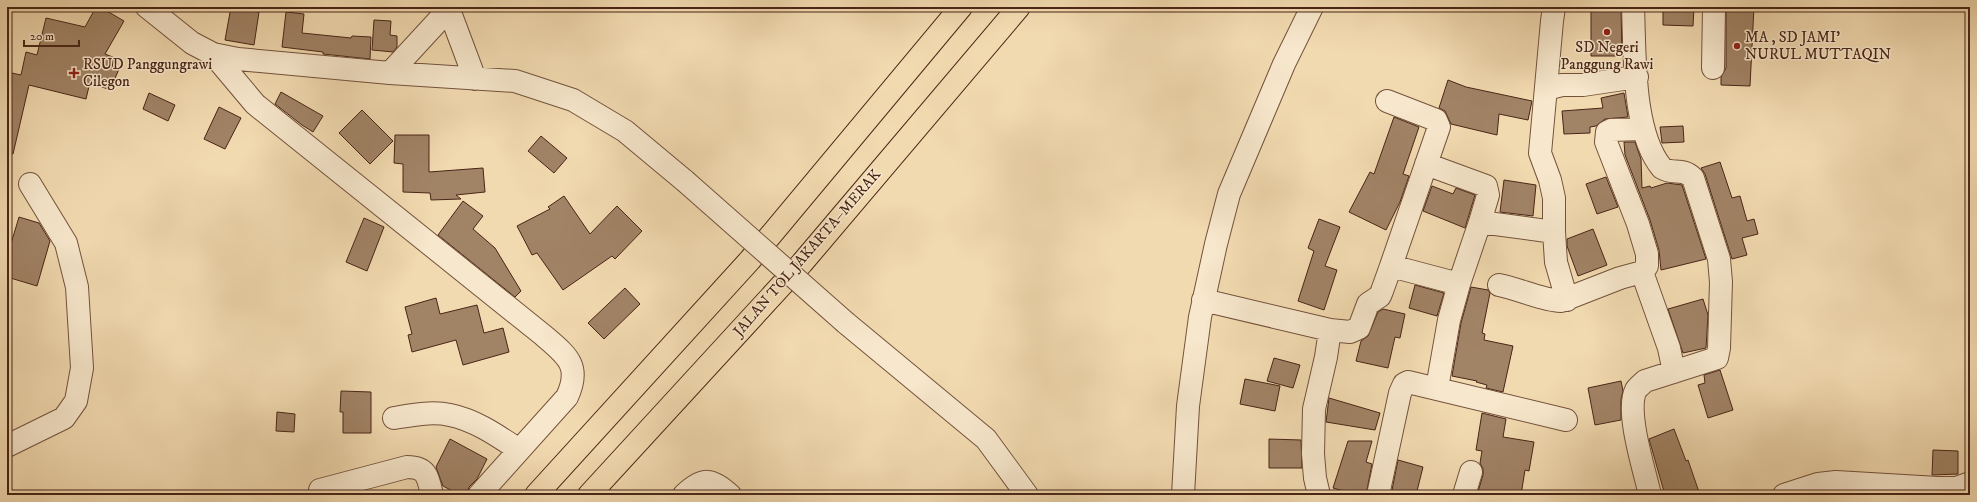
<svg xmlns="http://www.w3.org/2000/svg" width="1977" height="502" font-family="'IM FELL DW Pica',serif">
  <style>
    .building { fill: #a18366; stroke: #492516 }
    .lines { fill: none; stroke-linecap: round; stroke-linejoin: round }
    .minor-casing { stroke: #73523c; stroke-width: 24 }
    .highway-casing { stroke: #492516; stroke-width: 24 }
    .minor { stroke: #f7e7cc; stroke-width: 22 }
    .highway { stroke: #f2dab0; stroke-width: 22 }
    .minor-bridge-casing { stroke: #73523c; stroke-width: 24; stroke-linecap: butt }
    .minor-bridge { stroke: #f7e7cc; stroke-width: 22 }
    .poi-dot { fill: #8f2418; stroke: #f7e7cc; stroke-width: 1.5 }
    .labels { text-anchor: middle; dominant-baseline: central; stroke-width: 3; stroke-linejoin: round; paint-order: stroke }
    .poi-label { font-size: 15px; fill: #492516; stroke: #f7e7cc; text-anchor: start }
    .street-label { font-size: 15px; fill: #492516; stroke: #f7e7cc }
  </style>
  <rect width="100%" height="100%" fill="#f2dab0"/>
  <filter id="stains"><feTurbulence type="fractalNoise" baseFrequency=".005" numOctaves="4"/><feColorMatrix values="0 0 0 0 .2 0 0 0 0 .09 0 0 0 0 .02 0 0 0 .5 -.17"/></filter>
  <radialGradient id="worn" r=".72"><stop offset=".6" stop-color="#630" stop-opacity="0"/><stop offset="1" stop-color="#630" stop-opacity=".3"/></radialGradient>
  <!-- building -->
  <path class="building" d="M96,7H100L124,21L105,54L115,58L112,66L119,69L110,90L90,82L86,99L29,85L13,154L7,153V72L21,75L26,52L37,55L46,18L85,27Z
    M231,7L259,12L254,45L225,40Z
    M1591,7H1621L1622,56H1591Z
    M1663,7H1694L1693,26L1663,25Z
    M1726,7H1754L1750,86L1721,85V77L1726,68Z
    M286,12L304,14L302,33L351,38L352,36L371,37L370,59L323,54V52L282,47Z
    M374,20L391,21L390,35L397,36V47L393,52L372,50Z
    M1448,80L1466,87L1532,101L1528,120L1499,114L1497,135L1451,124L1445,111L1439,108Z
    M281,92L323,116L313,132L302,125L275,104Z
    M149,93L175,105L168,121L143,109Z
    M1624,93L1628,117L1605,119L1596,126L1590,127V133L1564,134L1562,111L1603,108L1601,98Z
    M219,107L241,118L225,149L204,139Z
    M362,110L393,141L370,164L339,133Z
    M1394,117L1419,127L1403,174L1409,176L1400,202L1386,230L1349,212L1370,172L1374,174Z
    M1683,126L1684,142L1662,143L1660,127Z
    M395,135H429V172L483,168L485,192L456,195L461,199L431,200L430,193L403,192V164L394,163Z
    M541,136L567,158L554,173L528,151Z
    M1624,142H1635L1641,159L1642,188L1650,186L1651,188L1667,183L1682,185L1706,259L1661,270L1659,250L1650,220L1625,155Z
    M1720,162L1732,198L1740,196L1747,221L1754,219L1758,234L1742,238L1747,255L1732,259L1705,174L1701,168Z
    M1606,177L1618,207L1597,214L1586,184Z
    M1504,180L1536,185L1533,216L1500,212Z
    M1432,186L1453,194L1456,188L1475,195L1465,228L1423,211Z
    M564,196L590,234L617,206L642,231L615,259L612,256L563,290L537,253L532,255L517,226L550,209L548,207Z
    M463,201L483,216L473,229L495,248L521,291L515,297L438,235Z
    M19,217L39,223L50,241L37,286L7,277V257Z
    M364,218L384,227L367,271L346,262Z
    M1319,219L1340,227L1325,266L1337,270L1324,310L1298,301L1314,251L1308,248Z
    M1593,229L1607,265L1578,276L1567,246V239Z
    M1415,285L1444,293L1437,316L1409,308Z
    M1471,287L1488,290L1490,293L1482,333L1485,334L1484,340L1513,346L1503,392L1486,388L1487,385L1476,382L1477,381L1452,376L1461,323Z
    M625,288L640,304L604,339L588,323Z
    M436,298L440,314L477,305L484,333L503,328L509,352L463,365L456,340L412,352L408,335L412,334L405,307Z
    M1703,299L1708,315L1706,348L1683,353L1668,309Z
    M1383,309L1405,314L1400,338L1395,337L1388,368L1356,361L1361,341L1368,336L1378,312Z
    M1274,358L1300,365L1293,388L1267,381Z
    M1720,370L1733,410L1708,418L1698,385L1705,383L1704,375Z
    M1245,379L1280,386L1275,411L1240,404Z
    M1621,381L1623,391L1621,399V420L1595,425L1588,388Z
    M341,391L371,392V433H343V412H340Z
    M1329,398L1380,413L1375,430L1326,422Z
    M277,412L295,414L294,432L276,431Z
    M1482,413L1506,419L1503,437L1534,442L1529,471L1525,470L1521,495H1477L1483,475V469L1480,463L1482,451L1476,450Z
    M1674,429L1686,461L1688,460L1700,495H1665L1649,439Z
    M450,439L487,459L477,479L469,487L467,495H460L443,486L436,467Z
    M1269,439L1301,440L1302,468H1269Z
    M1348,441H1372L1366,462L1372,464L1366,495H1357L1333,488Z
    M1933,450L1958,451V474L1932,475Z
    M1398,460L1423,467L1416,495H1391Z"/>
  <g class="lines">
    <!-- minor casing -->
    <g class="minor-casing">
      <path id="minor" d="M147,7L192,43L213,54L238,59L390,73L515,81L573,100L625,131L685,181
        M448,7L475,79
        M1633,7C1635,53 1632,132 1662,168C1673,175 1682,167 1693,178L1719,259L1721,282L1719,348L1717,358L1645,381C1642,384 1638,387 1636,390C1625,411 1645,472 1650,495
        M213,54L255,104L543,335C566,355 582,365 567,397L479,495
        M1713,68L1714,7
        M390,73L449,9
        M1546,89L1562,85H1583L1637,77
        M1387,101L1436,120L1439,127L1391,266
        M1642,129L1611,130L1607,132L1606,142L1638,224L1647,254V266L1642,272
        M1426,164L1486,186L1488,195L1480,222
        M1554,232V198L1550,180L1540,153L1552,21L1554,7
        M1499,285C1519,289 1542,300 1561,301L1620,278L1642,272L1669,348L1674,372
        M1203,300L1330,330L1350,332L1359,328L1368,304L1380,296L1382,291L1391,266L1459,284
        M846,323L986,439L1027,495
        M1437,388L1449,320L1459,284L1480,222L1554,232L1556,262L1567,300
        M394,418C412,415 432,411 450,415C475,420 498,436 519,450
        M7,446L64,418L76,401L82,368L77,287L66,243L30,184
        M320,490L407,467C427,467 428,477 432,495
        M684,495C703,477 712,478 730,495
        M1183,495L1188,406L1200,317L1216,244L1229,194L1284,64L1312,7
        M1319,495L1315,478L1313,454L1314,409L1326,357L1330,330
        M1378,495L1400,393L1404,384L1408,382L1566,420
        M1464,495L1471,472
        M1784,495L1818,484L1836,482L1938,488H1956L1970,483"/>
    </g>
    <!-- highway casing -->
    <g class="highway-casing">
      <path id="highway" d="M536,495L750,260L961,7
        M589,495L802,263L1019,7"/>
    </g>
    <!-- minor -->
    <use href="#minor" class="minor"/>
    <!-- highway -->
    <use href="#highway" class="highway"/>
    <!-- minor-bridge casing -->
    <g class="minor-bridge-casing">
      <path id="minor-bridge" d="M685,181L846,323"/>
    </g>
    <!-- minor-bridge -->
    <use href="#minor-bridge" class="minor-bridge"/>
  </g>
  <!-- markers -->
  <g class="poi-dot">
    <circle cx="1607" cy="32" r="4"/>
    <circle cx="1737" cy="46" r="4"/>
    <path d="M72 67h4v4h4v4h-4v4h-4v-4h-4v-4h4z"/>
  </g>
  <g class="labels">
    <!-- poi labels -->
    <g class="poi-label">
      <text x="1745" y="37">MA , SD JAMI'<tspan x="1745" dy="17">NURUL MUTTAQIN</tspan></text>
      <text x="1607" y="47" text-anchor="middle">SD Negeri<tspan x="1607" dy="17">Panggung Rawi</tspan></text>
      <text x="83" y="64">RSUD Panggungrawi<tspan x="83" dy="17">Cilegon</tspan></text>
    </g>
    <!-- street labels -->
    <g class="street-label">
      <text transform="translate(807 253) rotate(-49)">JALAN TOL JAKARTA–MERAK</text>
    </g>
  </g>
  <!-- margin -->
  <rect width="1977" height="502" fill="none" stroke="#f2dab0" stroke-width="24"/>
  <rect x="8" y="8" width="1961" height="486" fill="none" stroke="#492516" stroke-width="2"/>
  <rect x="12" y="12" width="1953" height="478" fill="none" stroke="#492516"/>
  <!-- scale -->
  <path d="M24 40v6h55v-6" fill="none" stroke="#492516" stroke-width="2"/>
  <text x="30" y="40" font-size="12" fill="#492516" stroke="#f7e7cc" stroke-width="3" paint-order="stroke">20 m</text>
  <rect width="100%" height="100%" filter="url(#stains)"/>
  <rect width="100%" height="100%" fill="url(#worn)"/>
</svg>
